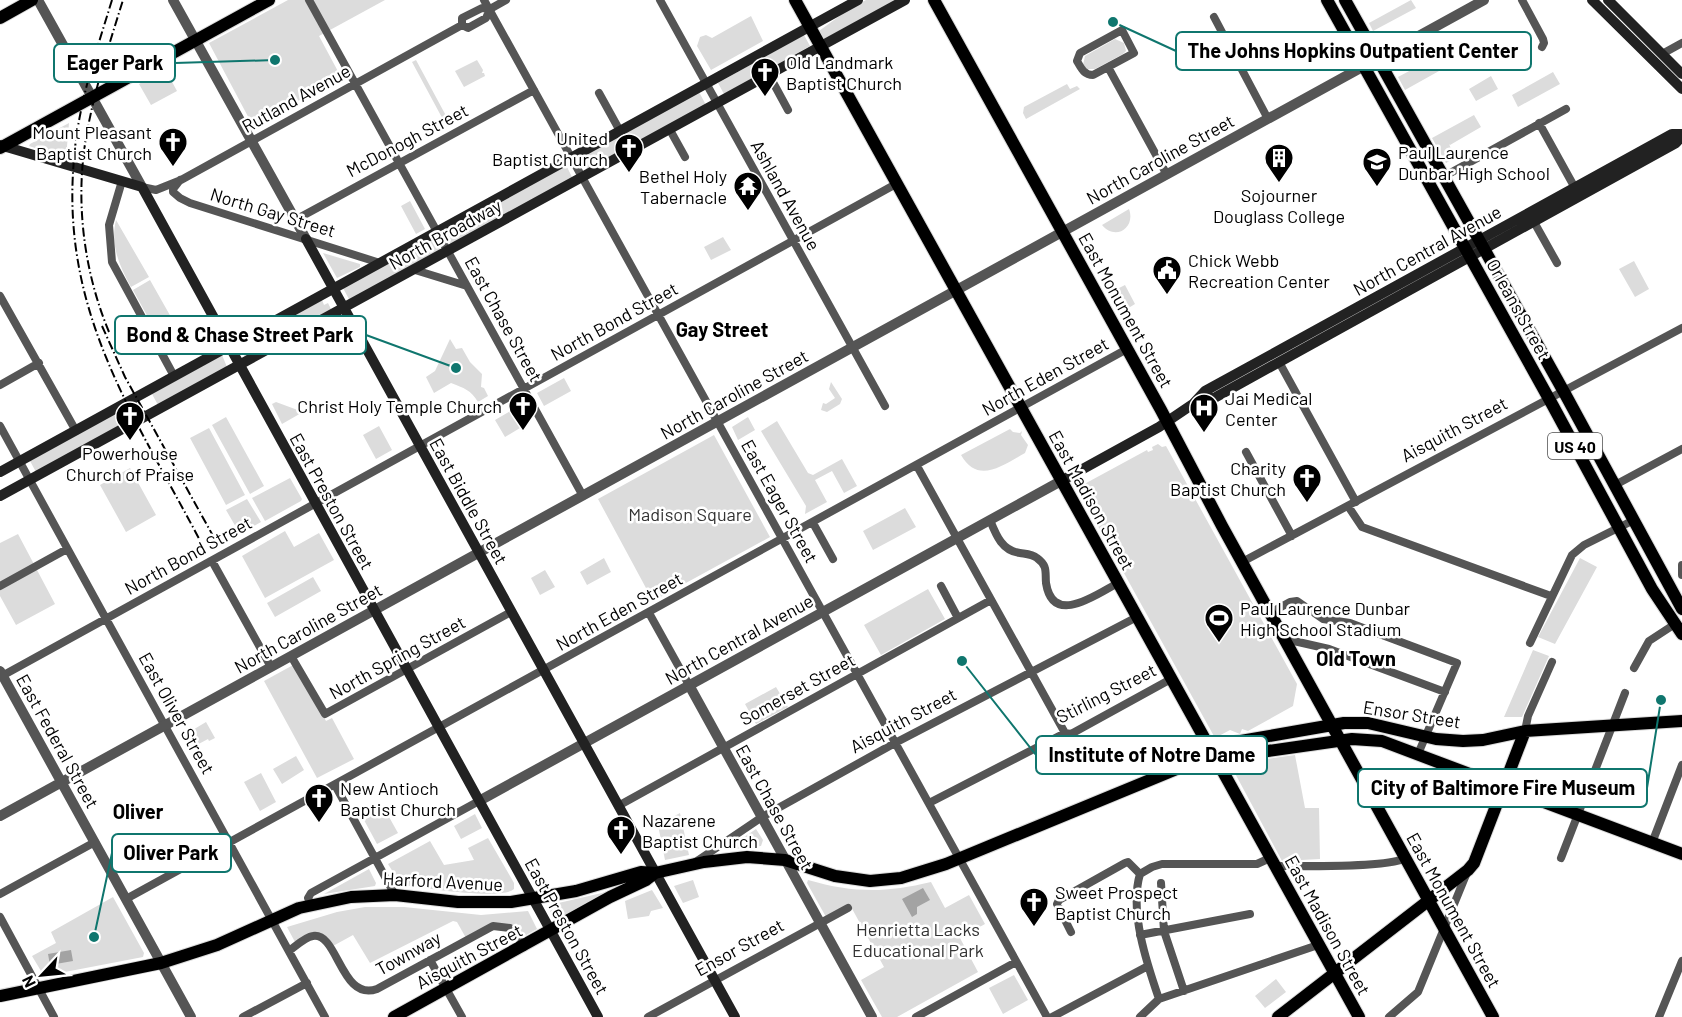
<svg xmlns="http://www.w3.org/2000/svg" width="1682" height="1017" font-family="Barlow,sans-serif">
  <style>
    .green { fill: #dcdcdc }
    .water { fill: #a3a3a3 }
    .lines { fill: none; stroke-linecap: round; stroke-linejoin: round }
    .primary-casing { stroke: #dbdbdb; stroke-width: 14 }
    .minor { stroke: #555; stroke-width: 8 }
    .tertiary { stroke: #555; stroke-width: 10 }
    .secondary { stroke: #222; stroke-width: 10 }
    .primary { stroke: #000; stroke-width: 12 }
    .rail { stroke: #000; stroke-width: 2; stroke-dasharray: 9 3 1.5 3; stroke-linecap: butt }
    .labels { text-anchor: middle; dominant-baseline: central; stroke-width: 5; stroke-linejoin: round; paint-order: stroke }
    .shield { fill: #fff; stroke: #4c4c4c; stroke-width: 1.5 }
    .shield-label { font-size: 16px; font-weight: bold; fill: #000 }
    .poi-label { font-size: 18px; fill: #000; stroke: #fff; text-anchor: start }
    .street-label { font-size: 18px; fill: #000; stroke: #fff }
    .park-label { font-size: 18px; fill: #333; stroke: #fff }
    .neighbourhood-label { font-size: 20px; font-weight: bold; fill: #000; stroke: #fff }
    .leader { fill: none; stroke: #0f766e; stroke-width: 2 }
    .callout-dot { fill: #0f766e; stroke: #fff; stroke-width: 2 }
    .callout { fill: #fff; stroke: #0f766e; stroke-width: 2 }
    .callout-label { font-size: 20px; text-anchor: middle; font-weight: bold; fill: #000 }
  </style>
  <rect width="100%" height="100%" fill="#fff"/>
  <!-- green -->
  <path class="green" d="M288,0H385L319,36L341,77L253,126L209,43Z
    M866,0H896L824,39L819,31L849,9Z
    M1411,0L1416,8L1373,31L1369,23Z
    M751,16L763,41L711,70L697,46L700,37L706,35L712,38Z
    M804,35L810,46L724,94L718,83Z
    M1115,39L1124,43L1126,51L1123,54L1095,69H1087L1083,65L1085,56Z
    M1441,54L1448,66L1405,90L1398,77Z
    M416,60L451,125L447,127L412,62Z
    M477,60L483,70L482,73H484L485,76L464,87L455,71Z
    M165,69L177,91L151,105L139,84Z
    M1553,72L1560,84L1518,107L1512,95Z
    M1491,76L1498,89L1476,101L1469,89Z
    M1067,84L1070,89L1077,86L1080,89L1026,119L1023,113L1024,107Z
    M699,92L706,105L587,170L580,158Z
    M1474,115L1481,127L1450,145L1449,144L1455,158L1446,163L1432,138Z
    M69,123L66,158L29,146L30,144Z
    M566,165L573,179L451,245L444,232Z
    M410,201L425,229L416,234L401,206Z
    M1129,209C1136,228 1115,241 1102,225Z
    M116,220L149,277L131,287C119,265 110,245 116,220Z
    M723,237L731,250L711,260L704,247Z
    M434,238L441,251L350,301L343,288Z
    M323,253L360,264V267L337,278Z
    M1634,261L1649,289L1635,297L1619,269Z
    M150,280L180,333L162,343L133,290Z
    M1125,285L1135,304L1122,312L1111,292Z
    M322,300L324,305L328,303L331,309L245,357L239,346Z
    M450,339L456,349L462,348L470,362L482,374L481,387L484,388L488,396L478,402C471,390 464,388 451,383L434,393L426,377L435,371Z
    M222,355L227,367L158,405L152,394Z
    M564,378L571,391L544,406L537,393Z
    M831,382L842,399L840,404L827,412L821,410L823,403L826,404L835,398L829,389Z
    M276,402L303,412L282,424L272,404Z
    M521,405L530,422L505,437L495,420Z
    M114,414L120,425L36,472L30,461Z
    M226,417L264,486L250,494L212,425Z
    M748,417L755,430L738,440L732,427Z
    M777,421L808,473L813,475L842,459L857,486L844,493L832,471L815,480L827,502L805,514L806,506L761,431Z
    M379,426L392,450L376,459L363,435Z
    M209,428L245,495L226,505L190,438Z
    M1010,429L1013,432L1020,433L1022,431L1021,435L1028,445L1025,453C1003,465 978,485 961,455Z
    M714,435L770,537L653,601L598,499Z
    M1158,444L1162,447L1166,446L1297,684L1293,706L1248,731L1242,729L1240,734L1230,730L1215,738L1077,488L1147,450L1148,452L1153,450L1152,447Z
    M130,468L156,515L126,532L100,485Z
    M290,478L302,499L301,501L265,521L252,498Z
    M247,499L261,522L240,534L226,510Z
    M905,508L916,527L873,550L863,531Z
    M285,531L294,547L319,533L334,560L265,598L242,556Z
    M18,534L55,604L16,625L0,596V543Z
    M604,558L611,572L587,585L580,572Z
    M1580,558L1597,567L1555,644L1538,637Z
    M545,570L555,587L540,595L531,578Z
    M313,577L321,591L275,617L267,603Z
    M928,589L945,619L881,655L864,625Z
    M1533,650L1549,656L1522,717H1504Z
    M295,664L326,721L332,718L354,759L317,778L264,681Z
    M776,687L788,707L756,724L745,704Z
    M206,722L215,738L209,741L208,739L193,747L186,734Z
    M1295,755L1305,808H1319L1320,859L1282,861L1230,764Z
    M296,756L304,770L282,784L273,769Z
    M261,773L276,802L260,811L244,782Z
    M384,808L398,833L377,844L364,820Z
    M680,813L689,855L665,860L658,825Z
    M475,814L482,828L461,839L454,826Z
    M756,829L763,840L761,846L725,850Z
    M488,838L514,883V889C501,901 421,887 401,885L388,864L430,841L444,865L474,860L468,848Z
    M369,869L376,883L375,886L324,894Z
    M693,880L699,897L683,903L674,886Z
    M808,880C853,893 886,893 931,882L945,908L969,895L985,924L960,938L978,972L897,1017H882L861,980L884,967L850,905L826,917L807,883Z
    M614,888L615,890L557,920L550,911L554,904L602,893Z
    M652,890L663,908L651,911L649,916L628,919L625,901Z
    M113,897L144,953L143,957L44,976L32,956L56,943L51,932Z
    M365,907H404L481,915L528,911L537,929L521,938L509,926L466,938L457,922L453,921L370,963L353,935L333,946C319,927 313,933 295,942L287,927L337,912Z
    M1014,975L1028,1000L1003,1014L989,988Z
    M1276,979L1286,992L1265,1008L1255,996Z"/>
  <!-- water -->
  <path class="water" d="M923,888L930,900L917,907V914L912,917L902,899Z
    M71,950L73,961L50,965L48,954Z"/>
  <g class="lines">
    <!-- primary casing -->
    <g class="primary-casing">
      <path id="primary" d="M795,0L1359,1017
        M934,0L1161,410L1222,526L1493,1017
        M1327,0L1553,406L1652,589L1682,634
        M1345,0L1564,392L1682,609
        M0,18L32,0
        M0,148L269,0
        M1213,754L1233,756L1352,739L1382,741L1682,854
        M0,996L161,963L217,945L299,908L351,897L395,895L458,902H511L576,891L641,872L655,873L704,862L747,857L785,860L835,876L870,881L901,878L946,864L1213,754L1229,743L1344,723H1368L1436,739L1463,741L1483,740L1525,731L1682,721
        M394,1017L610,897L646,880L655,873
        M1278,1017L1468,870L1474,863L1525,731"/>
    </g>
    <!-- minor -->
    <path class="minor" d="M309,0L583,496
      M484,0L1047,1017
      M660,0L885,406
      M1522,0L1543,39L1544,43L1542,47
      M1214,17L1268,119
      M462,25V18L482,8L490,9L506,0
      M1122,30L1134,53L1093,75C1084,75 1081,68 1077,61L1080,53Z
      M1662,54L1682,43
      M1108,67L1167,175
      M769,75L788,110
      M599,93L620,131
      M1539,123L1575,188
      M670,130L685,157
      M1443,177L1566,109
      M180,180L173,189V192L180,198L190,203L380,263
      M122,181L109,225L112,262L174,376
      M142,187L156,190L181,180L462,25L468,28L486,18L490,9
      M295,220L534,90
      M1534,222L1557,263
      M415,270L467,286
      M0,296L76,431
      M1279,362L1356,502
      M0,385L39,363
      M0,426L325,1017
      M1246,452L1292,536
      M917,466L1065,733
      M1615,485L1682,449
      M1348,506L1362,527L1551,596
      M990,520C996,535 1002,551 1020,553C1026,554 1032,554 1037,558C1048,566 1045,572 1046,583C1053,627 1097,594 1118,583
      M813,523L833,559
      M212,561L271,667
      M1242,562L1682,328
      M1682,565V575
      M0,586L67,549
      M941,586L958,618
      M649,613L689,685
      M1270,613L1290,602L1297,601L1323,619L1350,623L1457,663L1418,754
      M1285,639L1329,649L1445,692
      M1530,643L1572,555L1584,545L1634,520
      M291,656L325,714L511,612
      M1634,668L1649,641L1675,624
      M0,677L896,184
      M1525,731L1528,716L1552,662
      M335,785L395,895
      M929,803L1065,733L1071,734L1171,679
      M618,806L991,600
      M1652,843L1682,765
      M1561,858L1625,693
      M694,863L762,817L895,743L1137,617
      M1274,866C1299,866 1388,868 1406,858
      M1140,874C1129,911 1147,964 1159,999
      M1161,883L1164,931L1184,991
      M0,894L95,842
      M126,899L1127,349
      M311,905L308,898L311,893L479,801
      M0,917L54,1017
      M1071,932L1057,904L1059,900L1125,863L1128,862L1140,874L1152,867L1162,864H1257L1270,858
      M1140,935L1250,914
      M289,951C296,946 305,937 313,936C338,932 341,1002 377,989L493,926L510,928L524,947
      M430,960L462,1017
      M243,1017L307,983
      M648,1017L848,908
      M916,1017L1016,962
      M1052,1017L1148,966
      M1140,1017L1159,999L1318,945
      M1389,1017L1418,992L1468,870
      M1659,1017L1682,961"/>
    <!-- tertiary -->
    <path class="tertiary" d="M38,0L142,187
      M173,0L306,239
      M0,671L191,1017
      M689,685L872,1017
      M479,801L1061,481
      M0,816L1484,0"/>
    <!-- secondary -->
    <path class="secondary" d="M1592,0L1682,89
      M1608,0L1682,74
      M0,145L142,187L598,1017
      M306,239L735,1017
      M1193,404L1216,397L1676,143L1682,136
      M0,472L858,0
      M1061,481L1159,427L1193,404L1205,391L1672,134H1682
      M0,496L905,0"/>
    <!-- primary -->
    <use href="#primary" class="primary"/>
    <!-- rail -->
    <path class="rail" d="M112,0C96,52 78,105 74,159C60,315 137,419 205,550
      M102,326L125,377L217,543
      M109,332C84,272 75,202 86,138C94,91 109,45 123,0"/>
  </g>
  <!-- icons -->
  <defs>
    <g id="church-pin" transform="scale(1.5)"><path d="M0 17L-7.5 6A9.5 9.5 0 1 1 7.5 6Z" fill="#000" stroke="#fff"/><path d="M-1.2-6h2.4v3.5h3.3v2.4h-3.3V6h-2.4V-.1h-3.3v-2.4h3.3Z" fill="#fff"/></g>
    <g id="building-pin" transform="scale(1.5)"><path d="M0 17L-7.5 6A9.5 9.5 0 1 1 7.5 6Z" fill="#000" stroke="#fff"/><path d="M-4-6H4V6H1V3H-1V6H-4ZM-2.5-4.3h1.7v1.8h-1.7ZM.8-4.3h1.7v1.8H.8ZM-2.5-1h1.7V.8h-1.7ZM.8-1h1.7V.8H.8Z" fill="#fff"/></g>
    <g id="school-pin" transform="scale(1.5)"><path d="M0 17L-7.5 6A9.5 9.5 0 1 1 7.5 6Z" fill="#000" stroke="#fff"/><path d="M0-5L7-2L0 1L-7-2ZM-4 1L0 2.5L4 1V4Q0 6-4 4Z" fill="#fff"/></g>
    <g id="temple-pin" transform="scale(1.5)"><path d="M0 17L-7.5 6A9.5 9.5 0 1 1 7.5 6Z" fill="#000" stroke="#fff"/><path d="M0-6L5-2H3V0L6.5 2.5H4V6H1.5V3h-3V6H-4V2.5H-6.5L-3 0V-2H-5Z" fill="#fff"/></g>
    <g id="civic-pin" transform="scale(1.5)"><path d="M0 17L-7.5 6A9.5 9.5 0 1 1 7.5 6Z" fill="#000" stroke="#fff"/><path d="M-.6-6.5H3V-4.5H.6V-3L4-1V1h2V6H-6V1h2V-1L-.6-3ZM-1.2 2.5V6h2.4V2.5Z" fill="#fff"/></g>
    <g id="hospital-pin" transform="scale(1.5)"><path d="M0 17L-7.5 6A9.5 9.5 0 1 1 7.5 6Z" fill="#000" stroke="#fff"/><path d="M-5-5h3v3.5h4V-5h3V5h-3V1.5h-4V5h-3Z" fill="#fff"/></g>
    <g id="stadium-pin" transform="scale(1.5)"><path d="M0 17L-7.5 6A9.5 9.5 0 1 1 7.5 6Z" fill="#000" stroke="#fff"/><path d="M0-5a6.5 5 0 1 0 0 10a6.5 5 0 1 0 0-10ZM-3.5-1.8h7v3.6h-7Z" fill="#fff"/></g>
  </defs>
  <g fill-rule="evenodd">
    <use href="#church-pin" x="765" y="72"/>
    <use href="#church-pin" x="173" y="142"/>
    <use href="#church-pin" x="629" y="148"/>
    <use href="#building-pin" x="1279" y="158"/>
    <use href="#school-pin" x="1377" y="162"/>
    <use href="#temple-pin" x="748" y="186"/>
    <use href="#civic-pin" x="1167" y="270"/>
    <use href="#church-pin" x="523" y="406"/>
    <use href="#hospital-pin" x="1204" y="408"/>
    <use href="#church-pin" x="130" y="416"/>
    <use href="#church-pin" x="1307" y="478"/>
    <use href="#stadium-pin" x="1219" y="618"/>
    <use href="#church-pin" x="319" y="798"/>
    <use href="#church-pin" x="621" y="830"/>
    <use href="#church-pin" x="1034" y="902"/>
  </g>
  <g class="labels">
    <!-- shield labels -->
    <rect class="shield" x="1548" y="433" width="54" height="26" rx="4.5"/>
    <g class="shield-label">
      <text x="1575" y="446">US 40</text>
    </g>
    <!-- poi labels -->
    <g class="poi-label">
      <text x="786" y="62">Old Landmark<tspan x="786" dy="21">Baptist Church</tspan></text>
      <text x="152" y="132" text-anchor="end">Mount Pleasant<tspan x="152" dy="21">Baptist Church</tspan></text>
      <text x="608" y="138" text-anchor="end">United<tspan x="608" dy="21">Baptist Church</tspan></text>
      <text x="1398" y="152">Paul Laurence<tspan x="1398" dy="21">Dunbar High School</tspan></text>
      <text x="727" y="176" text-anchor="end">Bethel Holy<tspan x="727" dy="21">Tabernacle</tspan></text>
      <text x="1279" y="195" text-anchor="middle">Sojourner<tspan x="1279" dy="21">Douglass College</tspan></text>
      <text x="1188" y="260">Chick Webb<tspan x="1188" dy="21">Recreation Center</tspan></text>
      <text x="1225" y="398">Jai Medical<tspan x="1225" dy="21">Center</tspan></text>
      <text x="502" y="406" text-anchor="end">Christ Holy Temple Church</text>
      <text x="130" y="453" text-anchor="middle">Powerhouse<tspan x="130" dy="21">Church of Praise</tspan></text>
      <text x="1286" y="468" text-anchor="end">Charity<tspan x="1286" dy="21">Baptist Church</tspan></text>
      <text x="1240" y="608">Paul Laurence Dunbar<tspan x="1240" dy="21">High School Stadium</tspan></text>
      <text x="340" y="788">New Antioch<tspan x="340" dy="21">Baptist Church</tspan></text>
      <text x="642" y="820">Nazarene<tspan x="642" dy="21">Baptist Church</tspan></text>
      <text x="1055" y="892">Sweet Prospect<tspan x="1055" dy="21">Baptist Church</tspan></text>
    </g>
    <!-- street labels -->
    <g class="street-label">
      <text transform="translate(296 98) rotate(-29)">Rutland Avenue</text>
      <text transform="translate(407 140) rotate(-28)">McDonogh Street</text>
      <text transform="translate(1160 159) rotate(-29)">North Caroline Street</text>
      <text transform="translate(786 195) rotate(61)">Ashland Avenue</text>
      <text transform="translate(273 212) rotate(17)">North Gay Street</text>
      <text transform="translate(445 234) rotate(-29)">North Broadway</text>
      <text transform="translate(1427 250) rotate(-29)">North Central Avenue</text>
      <text transform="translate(1519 309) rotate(61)">Orleans Street</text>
      <text transform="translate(1126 310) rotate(61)">East Monument Street</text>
      <text transform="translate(504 319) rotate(61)">East Chase Street</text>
      <text transform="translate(614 321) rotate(-29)">North Bond Street</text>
      <text transform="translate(1045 376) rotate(-29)">North Eden Street</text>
      <text transform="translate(734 394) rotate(-29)">North Caroline Street</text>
      <text transform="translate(1454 429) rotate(-28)">Aisquith Street</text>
      <text transform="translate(1092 500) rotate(61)">East Madison Street</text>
      <text transform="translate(332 501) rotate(61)">East Preston Street</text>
      <text transform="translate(469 501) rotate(61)">East Biddle Street</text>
      <text transform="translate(780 501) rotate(61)">East Eager Street</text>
      <text transform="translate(188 555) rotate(-29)">North Bond Street</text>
      <text transform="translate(619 611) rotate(-29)">North Eden Street</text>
      <text transform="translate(308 628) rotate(-29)">North Caroline Street</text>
      <text transform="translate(739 639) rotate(-29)">North Central Avenue</text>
      <text transform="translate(397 657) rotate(-29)">North Spring Street</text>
      <text transform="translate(797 689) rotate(-29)">Somerset Street</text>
      <text transform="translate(1106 693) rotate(-27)">Stirling Street</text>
      <text transform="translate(177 713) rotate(61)">East Oliver Street</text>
      <text transform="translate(1412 714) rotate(9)">Ensor Street</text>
      <text transform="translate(903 720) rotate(-28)">Aisquith Street</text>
      <text transform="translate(58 741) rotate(61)">East Federal Street</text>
      <text transform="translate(775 807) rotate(61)">East Chase Street</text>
      <text transform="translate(443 881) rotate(3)">Harford Avenue</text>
      <text transform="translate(1454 910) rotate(61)">East Monument Street</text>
      <text transform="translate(1328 925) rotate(61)">East Madison Street</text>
      <text transform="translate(567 926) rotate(61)">East Preston Street</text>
      <text transform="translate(739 947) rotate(-29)">Ensor Street</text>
      <text transform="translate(408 953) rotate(-29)">Townway</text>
      <text transform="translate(469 956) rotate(-28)">Aisquith Street</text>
    </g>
    <!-- park labels -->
    <g class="park-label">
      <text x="690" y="514">Madison Square</text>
      <text x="918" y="929">Henrietta Lacks<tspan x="918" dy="21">Educational Park</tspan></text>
    </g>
    <!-- neighbourhood labels -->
    <g class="neighbourhood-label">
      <text x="722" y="329">Gay Street</text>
      <text x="1356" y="658">Old Town</text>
      <text x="138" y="811">Oliver</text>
    </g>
  </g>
  <!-- callouts -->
  <path class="leader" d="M1113 22L1176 51M275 60L175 63M456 368L366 335M962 661L1036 755M1661 700L1647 788M94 937L112 853"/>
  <g class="callout-dot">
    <circle cx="1113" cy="22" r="6"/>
    <circle cx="275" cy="60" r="6"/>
    <circle cx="456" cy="368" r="6"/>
    <circle cx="962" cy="661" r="6"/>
    <circle cx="1661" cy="700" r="6"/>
    <circle cx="94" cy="937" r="6"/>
  </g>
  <g class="callout">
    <rect x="1176" y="32" width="355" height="38" rx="6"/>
    <rect x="54" y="44" width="121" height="38" rx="6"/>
    <rect x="115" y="316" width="251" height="38" rx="6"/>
    <rect x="1036" y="736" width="231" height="38" rx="6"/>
    <rect x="1358" y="769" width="289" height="38" rx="6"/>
    <rect x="112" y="834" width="119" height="38" rx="6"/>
  </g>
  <g class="callout-label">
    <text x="1353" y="58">The Johns Hopkins Outpatient Center</text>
    <text x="115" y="70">Eager Park</text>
    <text x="240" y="342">Bond &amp; Chase Street Park</text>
    <text x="1152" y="762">Institute of Notre Dame</text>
    <text x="1503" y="795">City of Baltimore Fire Museum</text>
    <text x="171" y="860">Oliver Park</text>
  </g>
  <!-- north arrow -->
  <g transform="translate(42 975) rotate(244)" stroke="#ffffff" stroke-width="4.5" paint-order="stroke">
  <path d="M0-4.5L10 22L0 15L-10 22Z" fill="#000000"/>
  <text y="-9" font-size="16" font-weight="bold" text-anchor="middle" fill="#000000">N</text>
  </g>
</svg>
